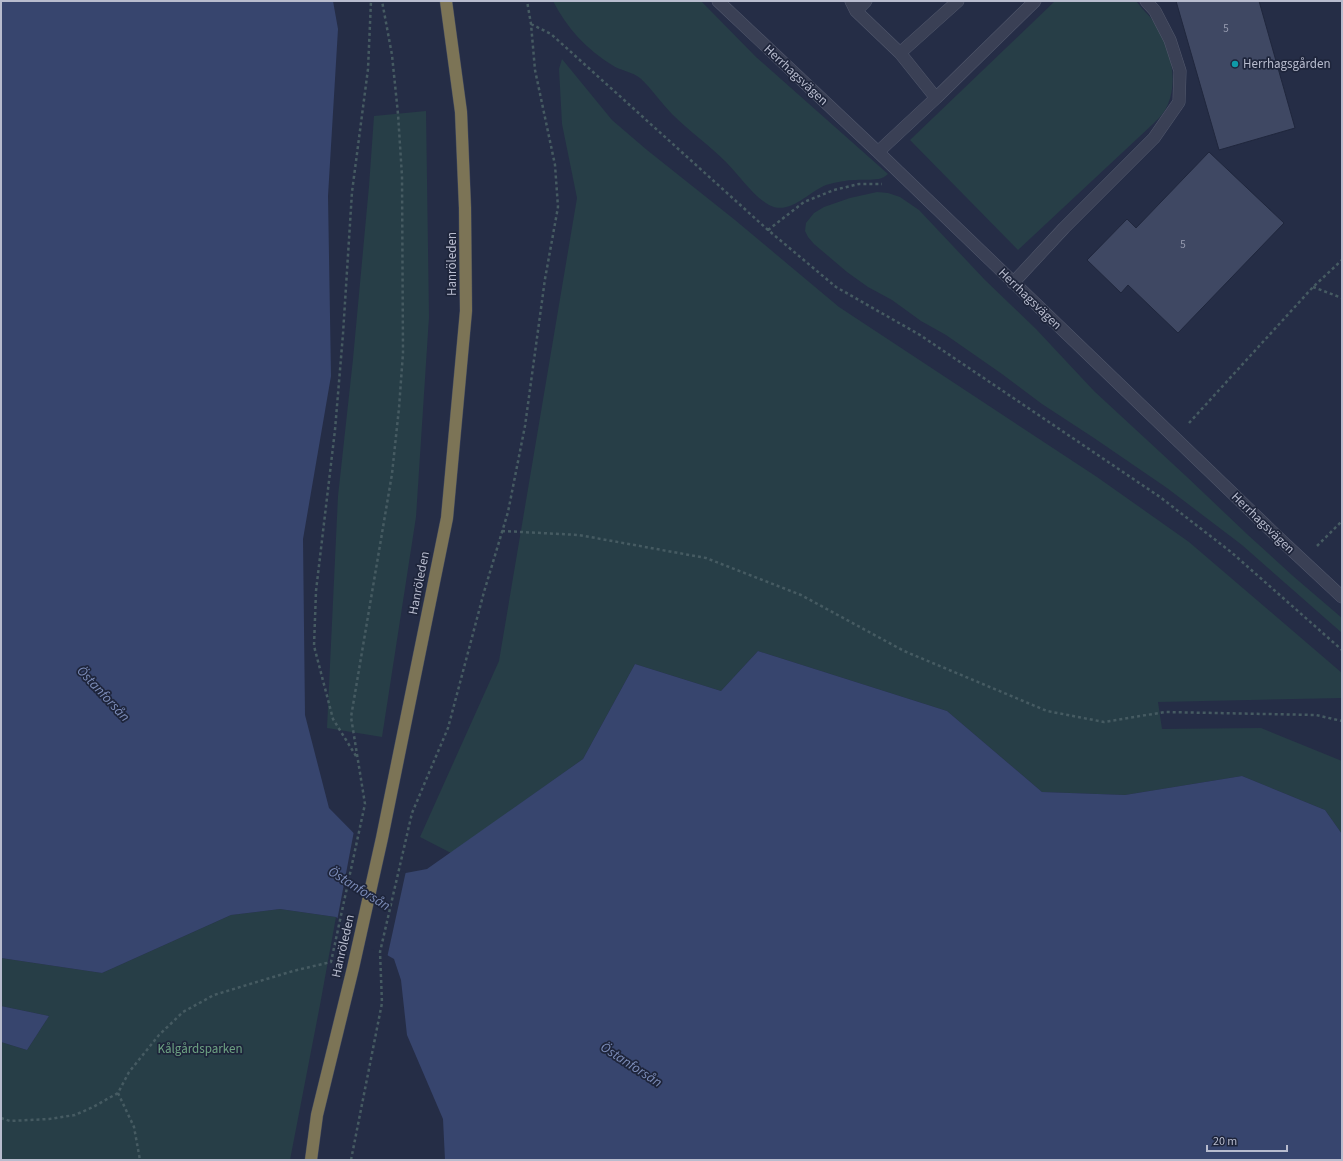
<svg xmlns="http://www.w3.org/2000/svg" width="1343" height="1161" font-family="'Source Sans 3',sans-serif">
  <style>
    .green { fill: #273e47 }
    .water { fill: #37456e }
    .pier { fill: #252d46 }
    .building { fill: #3f4863; stroke: #20273d }
    .lines { fill: none; stroke-linecap: round; stroke-linejoin: round }
    .minor-casing { stroke: #52586d; stroke-width: 13 }
    .highway-casing { stroke: #41485d; stroke-width: 13 }
    .path { stroke: #465b62; stroke-width: 2.5; stroke-dasharray: 3 3; stroke-linecap: butt }
    .minor { stroke: #3a4055; stroke-width: 12 }
    .highway { stroke: #7c7456; stroke-width: 12 }
    .culture-dot { fill: #0f9aa8; stroke: #1e253b; stroke-width: 1.5 }
    .labels { text-anchor: middle; dominant-baseline: central; stroke-width: 3.5; stroke-linejoin: round; paint-order: stroke }
    .number-label { font-size: 11px; fill: #9a9fb3 }
    .poi-label { font-size: 13px; fill: #b8bcce; stroke: #1e253b; text-anchor: start }
    .street-label { font-size: 13px; fill: #b8bcce; stroke: #1e253b }
    .park-label { font-size: 13px; fill: #6da182; stroke: #1e253b }
    .water-label { font-size: 14px; font-style: italic; fill: #7c8cb8; stroke: #1e253b }
  </style>
  <rect width="100%" height="100%" fill="#252d46"/>
  <!-- green -->
  <path class="green" d="M553,1H701L756,57L888,174C880,182 867,179 856,180C847,180 836,182 826,185C808,192 790,216 769,205C753,196 739,175 726,162C709,145 689,131 672,114C663,105 656,95 648,86C645,83 641,78 637,76C629,71 619,70 612,65C587,50 566,27 553,1Z
    M1055,1H1136C1141,8 1148,14 1154,22C1169,43 1179,78 1168,104C1165,112 1160,117 1154,123L1018,250L910,140Z
    M562,59L612,120L647,150L735,220L839,307L1097,477L1189,542L1342,673V698L1158,702L1162,729L1261,728L1342,761V834L1325,810L1242,776L1125,795L1042,792L947,711L758,651L721,691L635,664L583,759L451,853L420,837L499,661L577,198L562,124L559,69Z
    M426,111L429,317L416,517L382,737L327,728L338,496L353,359L369,186L374,116Z
    M877,192L888,193L900,197L919,210L985,280L1036,329L1094,391L1187,477L1248,535L1293,576L1342,618V633L1242,545L1167,488L1094,438L1042,404L1002,374L946,335L921,321L892,300L868,287L847,272L814,244L808,237L805,231L806,223L814,213L824,207L850,198Z
    M280,909L336,917L320,1005L290,1160H1V1042L27,1050L49,1016L1,1006V958L102,973L231,915Z"/>
  <!-- water -->
  <path class="water" d="M1,1H333L338,29L328,196L331,376L303,539L305,715L329,808L395,875L427,869L583,759L635,664L721,691L758,651L947,711L1042,792L1125,795L1242,776L1325,810L1342,834V1160H445L443,1119L407,1035L401,980L394,959L366,943L336,917L280,909L231,915L102,973L1,958Z
    M1,1006L49,1016L27,1050L1,1042Z"/>
  <!-- pier -->
  <path class="pier" d="M354,831L395,873L406,871L387,958L365,945L337,921Z"/>
  <!-- building -->
  <path class="building" d="M1176,1H1259L1295,128L1219,150Z
    M1209,152L1284,223L1178,333L1128,285L1121,293L1087,260L1127,219L1136,228Z"/>
  <g class="lines">
    <!-- minor casing -->
    <g class="minor-casing">
      <path id="minor" d="M718,1L878,152L1282,541L1342,597
        M851,1L856,11L900,53L936,98
        M856,11L866,1
        M900,53L958,1
        M878,152L936,98L1035,1
        M1013,283L1064,228L1154,138L1179,102L1180,71L1170,40L1155,11L1146,1"/>
    </g>
    <!-- highway casing -->
    <g class="highway-casing">
      <path id="highway" d="M311,1160L317,1115L353,968L382,838L447,518L466,311L465,208L461,112L446,1"/>
    </g>
    <!-- path -->
    <path class="path" d="M531,24L551,34L768,230L836,287L920,335L1160,497L1231,552L1342,650
      M768,230L804,202L834,190L859,184H882
      M1313,287L1342,298
      M1189,423L1313,287L1342,260
      M502,531L579,535L706,558L801,595L904,651L1047,711L1104,722L1165,712L1316,715L1342,721
      M1317,546L1342,521
      M356,756L333,719L314,646L316,591L335,430L343,334L352,192L368,69L371,1
      M118,1093L134,1127L140,1160
      M1,1118L10,1121L49,1119L75,1115L93,1107L118,1093L129,1072L159,1035L183,1012L214,995L293,971L331,962L365,804L351,717L392,474L399,408L403,353L402,176L398,114L392,55L382,1
      M351,1160L382,1003L380,952L412,813L448,728L484,592L508,512L525,426L545,279L558,207L555,165L535,70L531,24L527,1"/>
    <!-- minor -->
    <use href="#minor" class="minor"/>
    <!-- highway -->
    <use href="#highway" class="highway"/>
  </g>
  <!-- markers -->
  <circle class="culture-dot" cx="1235" cy="64" r="4"/>
  <g class="labels">
    <!-- number labels -->
    <g class="number-label">
      <text x="1226" y="28">5</text>
      <text x="1183" y="244">5</text>
    </g>
    <!-- poi labels -->
    <g class="poi-label">
      <text x="1243" y="64">Herrhagsgården</text>
    </g>
    <!-- street labels -->
    <g class="street-label">
      <text transform="translate(796 75) rotate(43)">Herrhagsvägen</text>
      <text transform="translate(452 264) rotate(-90)">Hanröleden</text>
      <text transform="translate(1030 299) rotate(44)">Herrhagsvägen</text>
      <text transform="translate(1263 523) rotate(44)">Herrhagsvägen</text>
      <text transform="translate(419 583) rotate(-79)">Hanröleden</text>
      <text transform="translate(343 946) rotate(-77)">Hanröleden</text>
    </g>
    <!-- park labels -->
    <g class="park-label">
      <text x="200" y="1049">Kålgårdsparken</text>
    </g>
    <!-- water labels -->
    <g class="water-label">
      <text transform="translate(103 694) rotate(47)">Östanforsån</text>
      <text transform="translate(359 889) rotate(32)">Östanforsån</text>
      <text transform="translate(631 1065) rotate(33)">Östanforsån</text>
    </g>
  </g>
  <!-- border -->
  <rect width="1343" height="1161" fill="none" stroke="#b8bcce" stroke-width="4"/>
  <!-- scale -->
  <path d="M1207 1145v6h80v-6" fill="none" stroke="#b8bcce" stroke-width="2"/>
  <text x="1213" y="1145" font-size="12" fill="#b8bcce" stroke="#1e253b" stroke-width="3" paint-order="stroke">20 m</text>
</svg>
